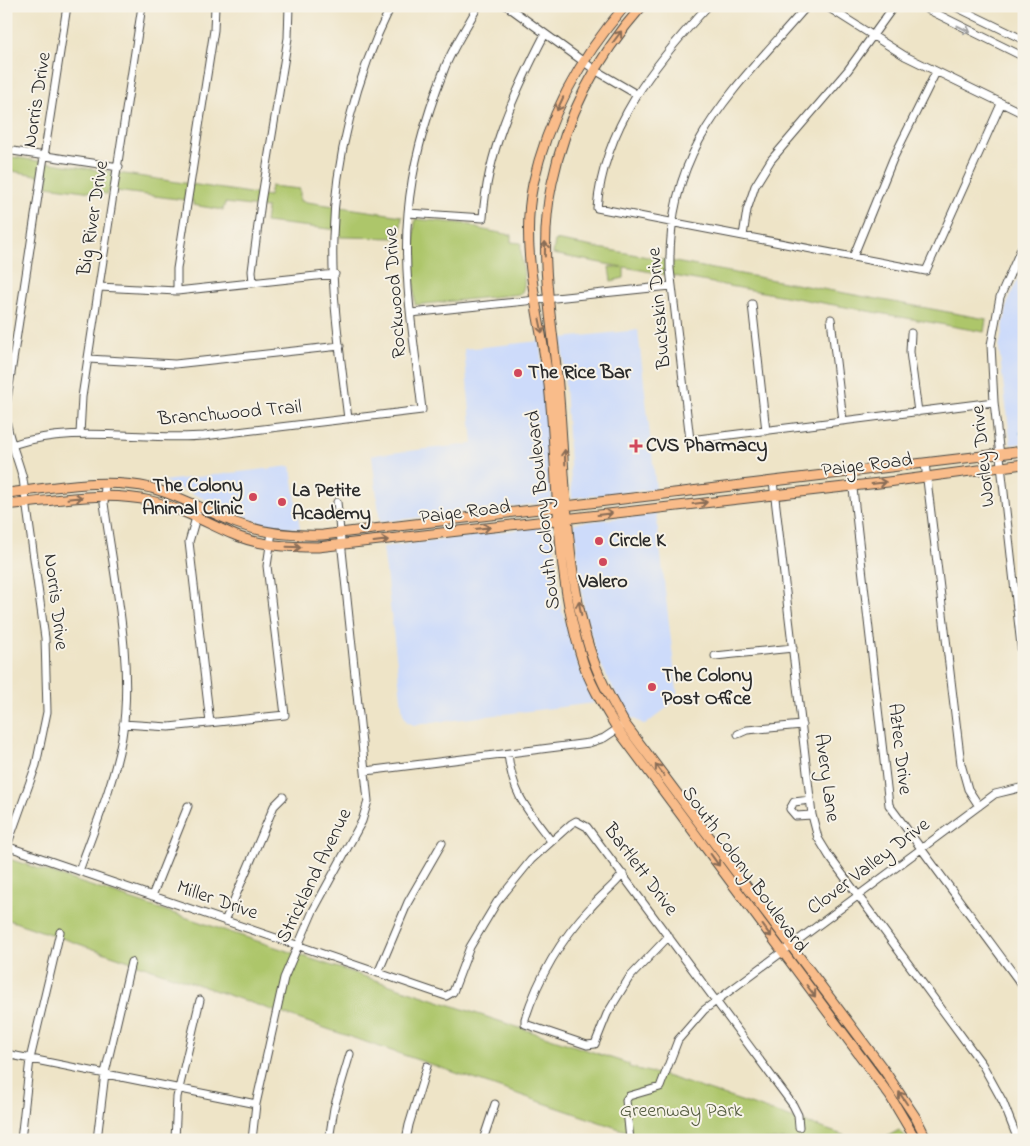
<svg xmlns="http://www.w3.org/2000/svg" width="1030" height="1146" font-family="'Indie Flower',sans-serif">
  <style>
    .built { fill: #cddbfa }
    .green { fill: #adc66b; stroke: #6c784b }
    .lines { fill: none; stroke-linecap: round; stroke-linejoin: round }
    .stream { stroke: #69a8dc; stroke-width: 2 }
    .minor-casing { stroke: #484742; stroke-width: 9 }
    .major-casing { stroke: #484742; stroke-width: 11 }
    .minor { stroke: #fff; stroke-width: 7 }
    .major { stroke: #f9bc8a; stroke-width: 9 }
    .oneway { stroke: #a0a0a0 }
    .oneway2 { stroke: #886c56 }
    .poi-dot { fill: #d1495b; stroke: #f7f3e8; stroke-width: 2 }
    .labels { text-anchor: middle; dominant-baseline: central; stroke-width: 4; stroke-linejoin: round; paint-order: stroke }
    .street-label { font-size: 20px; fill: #2b2b2b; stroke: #f7f3e8 }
    .poi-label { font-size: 20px; font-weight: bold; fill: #2b2b2b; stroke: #f7f3e8; text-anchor: start }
    .park-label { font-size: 20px; fill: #525a3e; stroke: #f7f3e8 }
  </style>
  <rect width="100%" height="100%" fill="#f7f3e8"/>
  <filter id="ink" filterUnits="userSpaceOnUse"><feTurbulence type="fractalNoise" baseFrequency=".02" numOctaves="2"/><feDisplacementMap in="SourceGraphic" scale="10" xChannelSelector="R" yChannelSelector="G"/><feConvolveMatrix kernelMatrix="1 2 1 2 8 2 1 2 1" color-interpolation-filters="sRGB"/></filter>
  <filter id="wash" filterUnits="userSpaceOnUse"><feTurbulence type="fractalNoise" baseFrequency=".0096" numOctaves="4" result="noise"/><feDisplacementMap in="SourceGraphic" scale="20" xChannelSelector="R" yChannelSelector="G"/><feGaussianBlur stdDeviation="1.12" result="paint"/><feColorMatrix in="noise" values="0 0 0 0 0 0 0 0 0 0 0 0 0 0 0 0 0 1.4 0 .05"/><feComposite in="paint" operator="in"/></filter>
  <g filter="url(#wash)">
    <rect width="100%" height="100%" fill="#eee4c7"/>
    <!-- built -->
    <path class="built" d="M1024,265V443L1011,445L999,349L1008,301Z
      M638,330L656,489L572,498L562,338Z
      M540,341L552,502L380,522L372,455L473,444L464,349Z
      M291,466L300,529L265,525L163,481Z
      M656,514L678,699L645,725L627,715L598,659L584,609L574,523Z
      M552,525L561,607L575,657L594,703L414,725L407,722L403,714L383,547Z"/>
    <!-- green -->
    <path class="green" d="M6,156L269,196L271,186L300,189V201L402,216L400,238L340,237L339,230L265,222L267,208L225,203L223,210L193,205V201L108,190L107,194L47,186L48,177L6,170Z
      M415,219L468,224L479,229L511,235V242L521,243C519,259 530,285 520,294L415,305L413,259Z
      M555,240L986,319L984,332L624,267V278L611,281L609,267H622L553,254Z
      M6,858L629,1064V1067L669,1077L858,1140H652L6,919Z
      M899,1130L909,1140H881Z"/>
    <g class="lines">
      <!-- stream -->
      <path class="stream" d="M1020,433L1024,432"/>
    </g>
  </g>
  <g filter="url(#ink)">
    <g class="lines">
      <!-- minor casing -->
      <g class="minor-casing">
        <path id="minor" d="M507,6L595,70L636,94
          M708,6C654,64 604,127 597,208L926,271L1001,104
          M807,6C733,92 667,145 670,269L690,440L994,402
          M826,6L905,56L1024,114
          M921,6L1024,57
          M954,6L1024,40
          M6,150L119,167
          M408,213L483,218C487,151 515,92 545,34
          M743,236L747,210L755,186L771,160L848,70L894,6
          M1024,242L1000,297L991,345L994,402L1024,673
          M853,257L893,159L936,72
          M253,282L252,271L261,202L288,38L289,6
          M99,287L177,291L335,274
          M177,291V269L214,30L215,6
          M752,304L766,431
          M411,313L671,286
          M831,319L843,421
          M911,333L910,352L918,412
          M88,359L175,364L340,346
          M6,406L67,6
          M6,418C8,439 18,458 23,479L45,638L47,712L36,765L7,846
          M348,419C341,359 331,297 333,237C335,158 356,77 391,6
          M80,434L82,397L142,6
          M12,445C74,424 141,441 204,436L422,410C415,346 402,278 408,213C412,164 426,116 444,70C452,48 467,27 478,6
          M925,463L961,764L968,789L979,806
          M851,471L889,805L1024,988
          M773,481L812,815L818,838L829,856L982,1064L1003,1102L1018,1140
          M197,514L189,542L210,723
          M715,656L793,648
          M123,724L169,727L285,715L267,566L272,532
          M738,734L747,730L802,725
          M508,754C513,796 527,809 551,841
          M366,771L589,743L604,738L625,724
          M810,800L794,802L790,809L796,816L812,815
          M6,846L446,996L453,992L470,947L497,902L531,860L571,824L576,821L587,827L793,1105L798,1115L799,1127
          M79,871C95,827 114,783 122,737C134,663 114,577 104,503L105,484
          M623,874C613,887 601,895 591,907C560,940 539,976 525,1019V1024L587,1045L595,1044L607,1014L629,978L669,936
          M152,896L188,806
          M225,921L274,806L283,797
          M378,973L408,902L442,843
          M6,1054L256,1104
          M21,1140L30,1059L60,932
          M97,1140L105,1073L131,962
          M175,1140L177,1097L200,1000
          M252,1140L256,1104L284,978L313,911L362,821L368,801L337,502
          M329,1140L334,1108L350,1054
          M406,1140L409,1125L427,1066
          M483,1140L495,1104
          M630,1140L626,1100L629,1096L660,1087L678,1040L704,1010L995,794L1024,787"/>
      </g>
      <!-- major casing -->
      <g class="major-casing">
        <path id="major" d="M625,6C580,58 548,117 533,184C519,251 541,319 549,385C559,477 554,573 583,662C591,686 605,708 618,730L890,1096L916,1140
          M642,6C597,57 566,116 552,183C537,251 552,318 558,386C566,472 564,579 593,659C601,682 613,703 625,724L884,1070L916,1118L927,1140
          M6,493C53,488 105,477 151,488C181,496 208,512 236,523C264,534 293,536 323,535L1024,451
          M6,505C54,501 104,490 151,501C180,508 205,522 232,534C259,546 289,547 318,547L888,482L1024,464"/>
      </g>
      <!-- minor -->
      <use href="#minor" class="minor"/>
      <!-- major -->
      <use href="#major" class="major"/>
    </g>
    <!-- one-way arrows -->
    <defs><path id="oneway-shaft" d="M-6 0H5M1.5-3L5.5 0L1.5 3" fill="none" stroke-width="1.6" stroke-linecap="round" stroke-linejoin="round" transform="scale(1.25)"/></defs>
    <use class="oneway" href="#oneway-shaft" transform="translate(964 29) rotate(27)"/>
    <g class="oneway2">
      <use href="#oneway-shaft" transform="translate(617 37) rotate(-53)"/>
      <use href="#oneway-shaft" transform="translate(560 104) rotate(115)"/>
      <use href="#oneway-shaft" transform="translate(545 249) rotate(-89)"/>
      <use href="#oneway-shaft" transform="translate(541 326) rotate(78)"/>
      <use href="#oneway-shaft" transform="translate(565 457) rotate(-92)"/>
      <use href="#oneway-shaft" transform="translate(879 483) rotate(-7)"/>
      <use href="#oneway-shaft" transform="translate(75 498) rotate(-6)"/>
      <use href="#oneway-shaft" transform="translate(700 503) rotate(-7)"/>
      <use href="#oneway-shaft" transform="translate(605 514) rotate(-7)"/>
      <use href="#oneway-shaft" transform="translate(483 528) rotate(-7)"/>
      <use href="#oneway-shaft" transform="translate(381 541) rotate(-7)"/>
      <use href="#oneway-shaft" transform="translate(294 547) rotate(2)"/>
      <use href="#oneway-shaft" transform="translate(580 608) rotate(-101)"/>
      <use href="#oneway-shaft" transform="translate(660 770) rotate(-127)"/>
      <use href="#oneway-shaft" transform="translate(715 860) rotate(54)"/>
      <use href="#oneway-shaft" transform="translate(767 931) rotate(54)"/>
      <use href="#oneway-shaft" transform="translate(811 991) rotate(53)"/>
      <use href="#oneway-shaft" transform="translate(903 1098) rotate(-124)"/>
    </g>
  </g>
  <!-- markers -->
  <g class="poi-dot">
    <circle cx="518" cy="373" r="5"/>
    <path d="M633.5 438.5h5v5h5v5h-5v5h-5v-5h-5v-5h5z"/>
    <circle cx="253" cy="497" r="5"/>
    <circle cx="282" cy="502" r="5"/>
    <circle cx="599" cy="541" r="5"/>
    <circle cx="603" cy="562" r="5"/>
    <circle cx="652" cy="687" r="5"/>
  </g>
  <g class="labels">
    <!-- street labels -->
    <g class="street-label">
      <text transform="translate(38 100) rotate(-81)">Norris Drive</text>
      <text transform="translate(94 218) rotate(-81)">Big River Drive</text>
      <text transform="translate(396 293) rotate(-94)">Rockwood Drive</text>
      <text transform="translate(660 308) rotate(-95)">Buckskin Drive</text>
      <text transform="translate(230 414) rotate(-5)">Branchwood Trail</text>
      <text transform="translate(984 456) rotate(-96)">Worley Drive</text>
      <text transform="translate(867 466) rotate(-7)">Paige Road</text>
      <text transform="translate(544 510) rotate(-96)">South Colony Boulevard</text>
      <text transform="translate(465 513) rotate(-7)">Paige Road</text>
      <text transform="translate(55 602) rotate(83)">Norris Drive</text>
      <text transform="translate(899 749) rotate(83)">Aztec Drive</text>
      <text transform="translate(826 778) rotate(82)">Avery Lane</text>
      <text transform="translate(869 867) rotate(-37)">Clover Valley Drive</text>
      <text transform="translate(640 870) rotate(53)">Bartlett Drive</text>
      <text transform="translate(744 870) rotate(54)">South Colony Boulevard</text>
      <text transform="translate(315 876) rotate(-64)">Strickland Avenue</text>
      <text transform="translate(217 901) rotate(19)">Miller Drive</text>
    </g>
    <!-- poi labels -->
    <g class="poi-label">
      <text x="528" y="373">The Rice Bar</text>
      <text x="646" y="446">CVS Pharmacy</text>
      <text x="243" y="486" text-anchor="end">The Colony<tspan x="243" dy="23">Animal Clinic</tspan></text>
      <text x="292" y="491">La Petite<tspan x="292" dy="23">Academy</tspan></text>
      <text x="609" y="541">Circle K</text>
      <text x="603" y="582" text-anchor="middle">Valero</text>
      <text x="662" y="676">The Colony<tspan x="662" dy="23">Post Office</tspan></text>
    </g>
    <!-- park labels -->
    <g class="park-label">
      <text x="681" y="1111">Greenway Park</text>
    </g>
  </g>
  <!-- margin -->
  <rect width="1030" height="1146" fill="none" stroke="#f7f3e8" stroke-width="25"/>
</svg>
